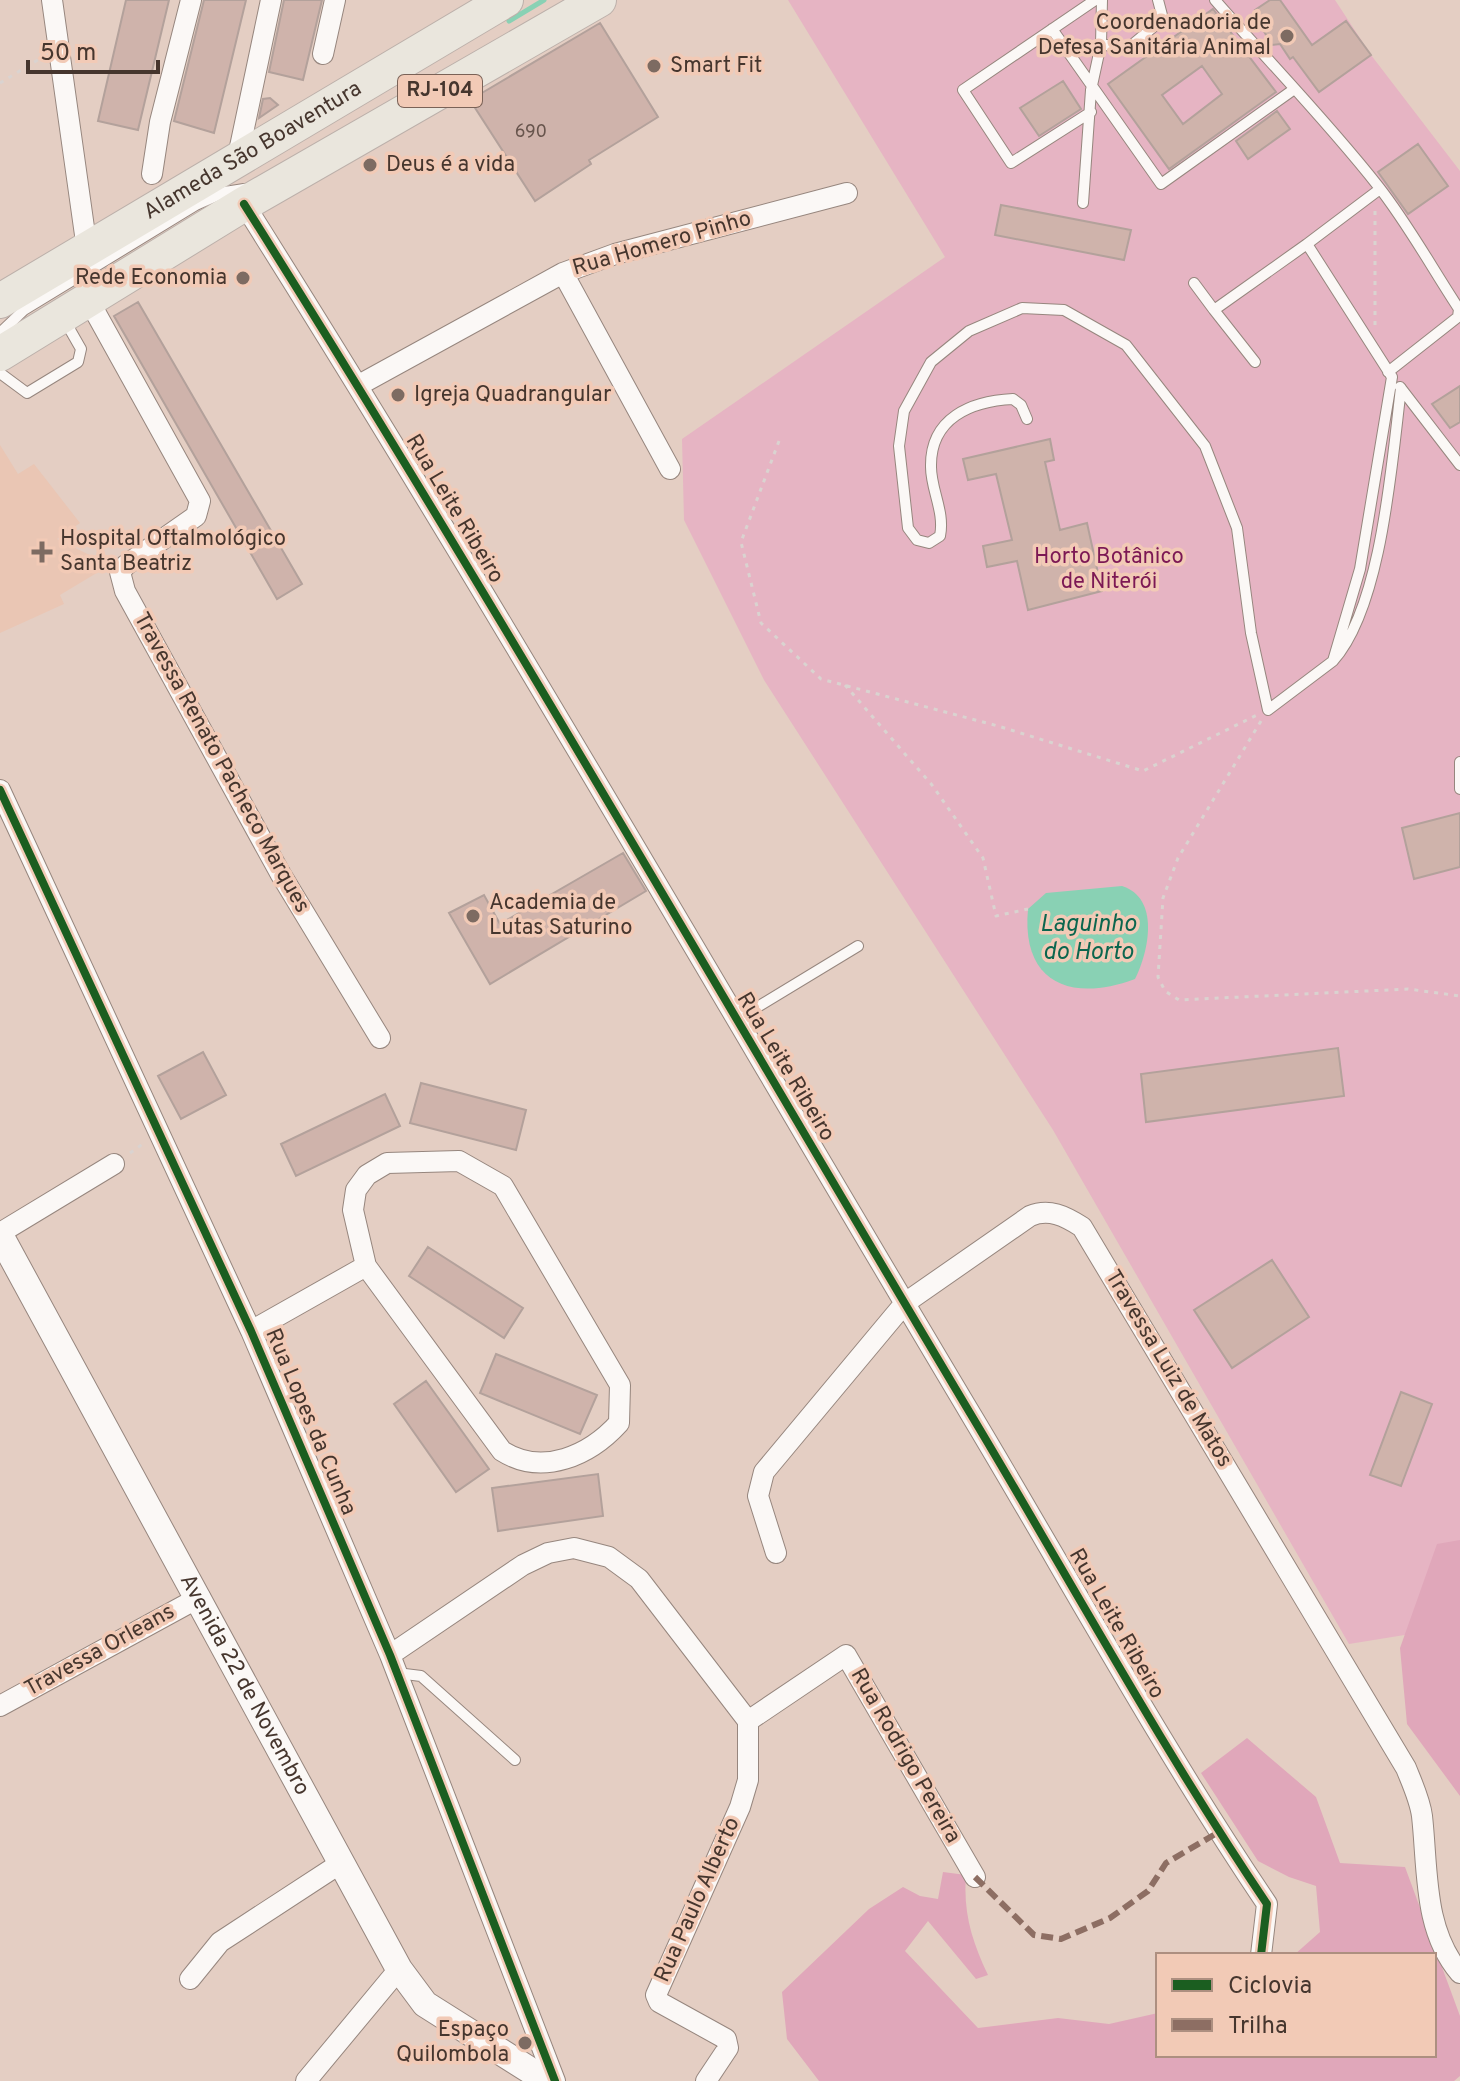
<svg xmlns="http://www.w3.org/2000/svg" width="1460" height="2081" font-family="Overpass,sans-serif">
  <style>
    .built { fill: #eac6b4 }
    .green { fill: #e6b4c3 }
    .forest { fill: #e0a7ba }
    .water { fill: #89d1b4 }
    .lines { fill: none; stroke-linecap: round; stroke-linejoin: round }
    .stream { stroke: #89d1b4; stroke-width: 5 }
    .building { fill: #cfb3ab; stroke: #b3a19b; stroke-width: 2; fill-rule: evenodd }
    .service-casing { stroke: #96867e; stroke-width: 12 }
    .minor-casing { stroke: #96867e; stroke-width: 22 }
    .tertiary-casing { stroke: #96867e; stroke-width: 28 }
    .trunk-casing { stroke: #bcb0aa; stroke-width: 36 }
    .path { stroke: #dad3d0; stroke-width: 3; stroke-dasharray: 4 6; stroke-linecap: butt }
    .service { stroke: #fbf8f6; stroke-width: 10 }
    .minor { stroke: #fbf8f6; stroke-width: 20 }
    .tertiary { stroke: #fbf8f6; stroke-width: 26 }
    .trunk { stroke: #eae6dd; stroke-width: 34 }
    .quiet { stroke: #8d6e63; stroke-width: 6; stroke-dasharray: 12 6; stroke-linecap: butt }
    .cycleway-casing { stroke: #f2cab6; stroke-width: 13 }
    .cycleway { stroke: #1b5e20; stroke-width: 8 }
    .poi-dot { fill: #7d6b62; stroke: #f2cab6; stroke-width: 3 }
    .labels { text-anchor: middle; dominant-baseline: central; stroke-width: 7; stroke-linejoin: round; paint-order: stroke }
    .number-label { font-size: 18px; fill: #68554d }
    .shield { fill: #f2cab6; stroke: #7a6257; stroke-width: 2 }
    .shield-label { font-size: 20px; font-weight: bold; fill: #46362e }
    .poi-label { font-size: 22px; fill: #46362e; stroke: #f2cab6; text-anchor: start }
    .street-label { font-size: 22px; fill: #46362e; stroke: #f2cab6 }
    .park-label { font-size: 22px; fill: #7c1854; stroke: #f2cab6 }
    .water-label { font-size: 24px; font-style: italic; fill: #0b664e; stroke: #f2cab6 }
  </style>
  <rect width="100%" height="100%" fill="#e4cec3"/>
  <!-- built -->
  <path class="built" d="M0,445L18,474L34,464L80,523L57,539L110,565L60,595L64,604L0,633Z"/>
  <!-- green -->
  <path class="green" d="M788,0H1335L1371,55L1460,171V1626L1349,1644L1053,1130L764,680L684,520L682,439L945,257Z"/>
  <!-- forest -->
  <path class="forest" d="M1460,1540V1796L1407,1724L1400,1648L1437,1544Z
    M1247,1738L1316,1797L1340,1863L1405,1867L1460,2016V2076L1454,2081H819L787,2039L782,1992L869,1909L903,1887L920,1896L938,1899L943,1872L966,1875C963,1913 972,1941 988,1975L976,1979L928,1921L905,1951L978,2028L1058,2018L1109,2024L1158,2013V2055H1434V1955H1294L1320,1932L1316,1886L1289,1877L1258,1861L1201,1773Z"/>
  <!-- water -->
  <path class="water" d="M1122,886C1160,898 1149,951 1135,979C1071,1003 1021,983 1028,909L1046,893Z"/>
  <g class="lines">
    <!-- stream -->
    <path class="stream" d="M509,21L544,0"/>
  </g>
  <!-- building -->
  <path class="building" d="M126,0H169L138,130L98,121Z
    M204,0H246L214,133L174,121Z
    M284,0H322L303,80L269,72Z
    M1270,0H1280L1312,45L1346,21L1371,55L1319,92L1293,57L1290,59L1280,44L1272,45L1262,28L1265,24L1255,10Z
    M1213,9L1276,92L1169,169L1108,84ZM1202,66L1222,94L1183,124L1162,95Z
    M600,23L658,117L589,160L591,164L535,201L470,100Z
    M1063,81L1081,109L1039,136L1020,108Z
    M270,98L278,105L259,118L263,99Z
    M1277,111L1290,129L1248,159L1236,141Z
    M1418,144L1448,186L1408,214L1378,172Z
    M1001,205L1131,230L1124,260L995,235Z
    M138,302L302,584L277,599L114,316Z
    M1460,386V422L1450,428L1432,404Z
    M1050,439L1054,460L1045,462L1060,530L1087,523L1102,591L1028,610L1017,561L987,567L983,546L1012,540L996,474L968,480L963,459Z
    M1460,813V867L1414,879L1402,828Z
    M623,853L646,891L490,984L449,913L484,895L500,924Z
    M1338,1048L1344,1096L1146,1122L1141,1074Z
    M203,1052L226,1095L181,1119L158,1076Z
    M421,1083L526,1110L516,1150L410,1123Z
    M385,1094L400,1126L296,1176L281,1144Z
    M428,1247L523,1308L504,1338L409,1276Z
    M1272,1260L1309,1317L1232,1368L1194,1310Z
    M496,1354L597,1395L580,1434L480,1393Z
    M426,1381L489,1469L456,1492L394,1404Z
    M1401,1392L1432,1404L1401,1486L1370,1475Z
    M598,1474L603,1516L498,1531L492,1488Z"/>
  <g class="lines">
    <!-- service casing -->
    <g class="service-casing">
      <path id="service" d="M1215,0C1269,62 1327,121 1378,186C1408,224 1432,268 1459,309L1458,317L1388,372
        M1052,29L1161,184L1293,90
        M1101,44L1127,49L1163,19L1158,0
        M1091,112L1011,163L963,90L1095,0
        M1083,203L1091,90L1101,44L1102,0
        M1307,244L1380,189
        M1194,283L1214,310
        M0,333L24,310L196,205L225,192L244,189
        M0,373L27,393L78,362L81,349L65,321
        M1400,387L1460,465
        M1027,419L1021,405L1013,399C971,401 930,418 931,467C931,490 945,512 940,536L929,543L917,540L908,528L899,446L904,411L931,362L969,331L1022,308L1064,310L1126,345L1205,446L1237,528L1251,633L1268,710L1333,661L1360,569L1392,377L1307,244L1214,310L1255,362
        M1333,661C1382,607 1392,460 1401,388
        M1460,762V789
        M736,1020L858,946
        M397,1673L421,1676L515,1760"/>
    </g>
    <!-- minor casing -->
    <g class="minor-casing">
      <path id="minor" d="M52,0L87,249
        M323,54L335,0
        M237,161L271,0
        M152,174L160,122L191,0
        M244,204C496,603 731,1013 973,1418C1070,1580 1161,1747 1267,1904L1261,1955
        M563,273L670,469
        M88,299L200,501L196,516L126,565L120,572L125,591L280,873L380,1038
        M359,385L563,273L615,254L847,193
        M0,790L251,1331L390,1655L555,2081
        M459,1161L503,1186L620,1385L619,1423C590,1455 543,1477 502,1451L366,1266L353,1210L356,1190L367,1175L387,1163Z
        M0,1233L114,1164
        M251,1331L366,1266
        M776,1553L758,1496L764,1472L905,1303L1030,1216C1049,1208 1065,1216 1082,1227L1406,1768C1412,1783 1420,1800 1422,1816C1428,1869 1423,1930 1460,1973
        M390,1655L523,1565L548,1553L574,1548L609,1557L639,1579L748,1721
        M0,1706L200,1597
        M748,1721L846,1655L975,1877
        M190,1979L220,1942L341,1863
        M306,2081L399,1969
        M706,2081L728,2048L726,2039L659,2002L656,1995L740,1807L748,1780V1721"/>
    </g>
    <!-- tertiary casing -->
    <g class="tertiary-casing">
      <g id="tertiary">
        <path id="s1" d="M0,1235L399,1969L425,2004L547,2081"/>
      </g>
    </g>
    <!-- trunk casing -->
    <g class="trunk-casing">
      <g id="trunk">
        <path id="s2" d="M0,301L506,0"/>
        <path d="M0,354L244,204L599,0"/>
      </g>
    </g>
    <!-- path -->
    <path class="path" d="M0,83L41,58
      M1375,325V208
      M779,441L741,542L761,623L821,679L998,726L1143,771L1257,715
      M845,685L932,785L983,858L996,916L1028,909
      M1261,721L1178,858L1163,898L1158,977L1165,991L1179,1000L1408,989L1460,996
      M130,1153L144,1143"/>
    <!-- service -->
    <use href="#service" class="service"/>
    <!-- minor -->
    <use href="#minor" class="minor"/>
    <!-- tertiary -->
    <use href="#tertiary" class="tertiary"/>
    <!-- trunk -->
    <use href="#trunk" class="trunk"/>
    <!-- quiet -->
    <path class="quiet" d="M975,1877L1034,1935L1061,1939L1110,1918L1148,1891L1166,1863L1217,1833"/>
    <!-- cycleway casing -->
    <g class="cycleway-casing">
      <path id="cycleway" d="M244,204C496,603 731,1013 973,1418C1070,1580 1161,1747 1267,1904L1261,1955
        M0,790L251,1331L390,1655L555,2081"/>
    </g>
    <!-- cycleway -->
    <use href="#cycleway" class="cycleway"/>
  </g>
  <!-- markers -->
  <g class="poi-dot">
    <circle cx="1287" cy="36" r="8"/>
    <circle cx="654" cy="66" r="8"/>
    <circle cx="370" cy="165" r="8"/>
    <circle cx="243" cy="278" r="8"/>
    <circle cx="398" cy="395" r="8"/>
    <path d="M38 540h8v8h8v8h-8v8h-8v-8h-8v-8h8z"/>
    <circle cx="473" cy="916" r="8"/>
    <circle cx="525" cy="2043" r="8"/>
  </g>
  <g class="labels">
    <!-- number labels -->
    <g class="number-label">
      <text x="531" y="132">690</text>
    </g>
    <!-- shield labels -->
    <rect class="shield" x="398" y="75" width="84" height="32" rx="6"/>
    <g class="shield-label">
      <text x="440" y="91">RJ-104</text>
    </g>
    <!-- poi labels -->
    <g class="poi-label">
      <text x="1271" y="23" text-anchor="end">Coordenadoria de<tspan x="1271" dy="25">Defesa Sanitária Animal</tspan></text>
      <text x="670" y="66">Smart Fit</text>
      <text x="386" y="165">Deus é a vida</text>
      <text x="227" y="278" text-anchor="end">Rede Economia</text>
      <text x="414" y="395">Igreja Quadrangular</text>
      <text x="60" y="539">Hospital Oftalmológico<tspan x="60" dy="25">Santa Beatriz</tspan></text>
      <text x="489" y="903">Academia de<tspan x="489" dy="25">Lutas Saturino</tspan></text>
      <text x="509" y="2030" text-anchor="end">Espaço<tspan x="509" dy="25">Quilombola</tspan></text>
    </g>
    <!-- street labels -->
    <g class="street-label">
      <text stroke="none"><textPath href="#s2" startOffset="294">Alameda São Boaventura</textPath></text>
      <text transform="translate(662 244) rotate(-16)">Rua Homero Pinho</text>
      <text transform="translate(454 509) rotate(59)">Rua Leite Ribeiro</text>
      <text transform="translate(221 763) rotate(61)">Travessa Renato Pacheco Marques</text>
      <text transform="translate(785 1067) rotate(59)">Rua Leite Ribeiro</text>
      <text transform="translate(1168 1369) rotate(59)">Travessa Luiz de Matos</text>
      <text transform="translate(310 1422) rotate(67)">Rua Lopes da Cunha</text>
      <text transform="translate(1116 1624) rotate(60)">Rua Leite Ribeiro</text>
      <text transform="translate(100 1651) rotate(-29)">Travessa Orleans</text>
      <text stroke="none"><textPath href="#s1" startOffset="512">Avenida 22 de Novembro</textPath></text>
      <text transform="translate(905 1756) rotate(60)">Rua Rodrigo Pereira</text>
      <text transform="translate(698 1900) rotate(-66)">Rua Paulo Alberto</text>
    </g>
    <!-- park labels -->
    <g class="park-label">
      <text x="1109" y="557">Horto Botânico<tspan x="1109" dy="25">de Niterói</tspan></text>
    </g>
    <!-- water labels -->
    <g class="water-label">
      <text x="1088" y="925">Laguinho<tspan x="1088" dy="28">do Horto</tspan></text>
    </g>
  </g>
  <!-- legend -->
  <rect x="1156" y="1953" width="280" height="104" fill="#f2cab6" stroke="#ad8f80" stroke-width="2"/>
  <rect x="1172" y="1979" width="40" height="12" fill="#1b5e20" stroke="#ad8f80" stroke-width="2"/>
  <text x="1228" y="1993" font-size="24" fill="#46362e">Ciclovia</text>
  <rect x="1172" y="2019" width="40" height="12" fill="#8d6e63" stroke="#ad8f80" stroke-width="2"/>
  <text x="1228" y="2033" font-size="24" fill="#46362e">Trilha</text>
  <!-- scale -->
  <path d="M28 60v12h130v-12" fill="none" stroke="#46362e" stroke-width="4"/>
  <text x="40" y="60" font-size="24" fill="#46362e" stroke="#f2cab6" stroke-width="6" paint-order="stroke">50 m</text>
</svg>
